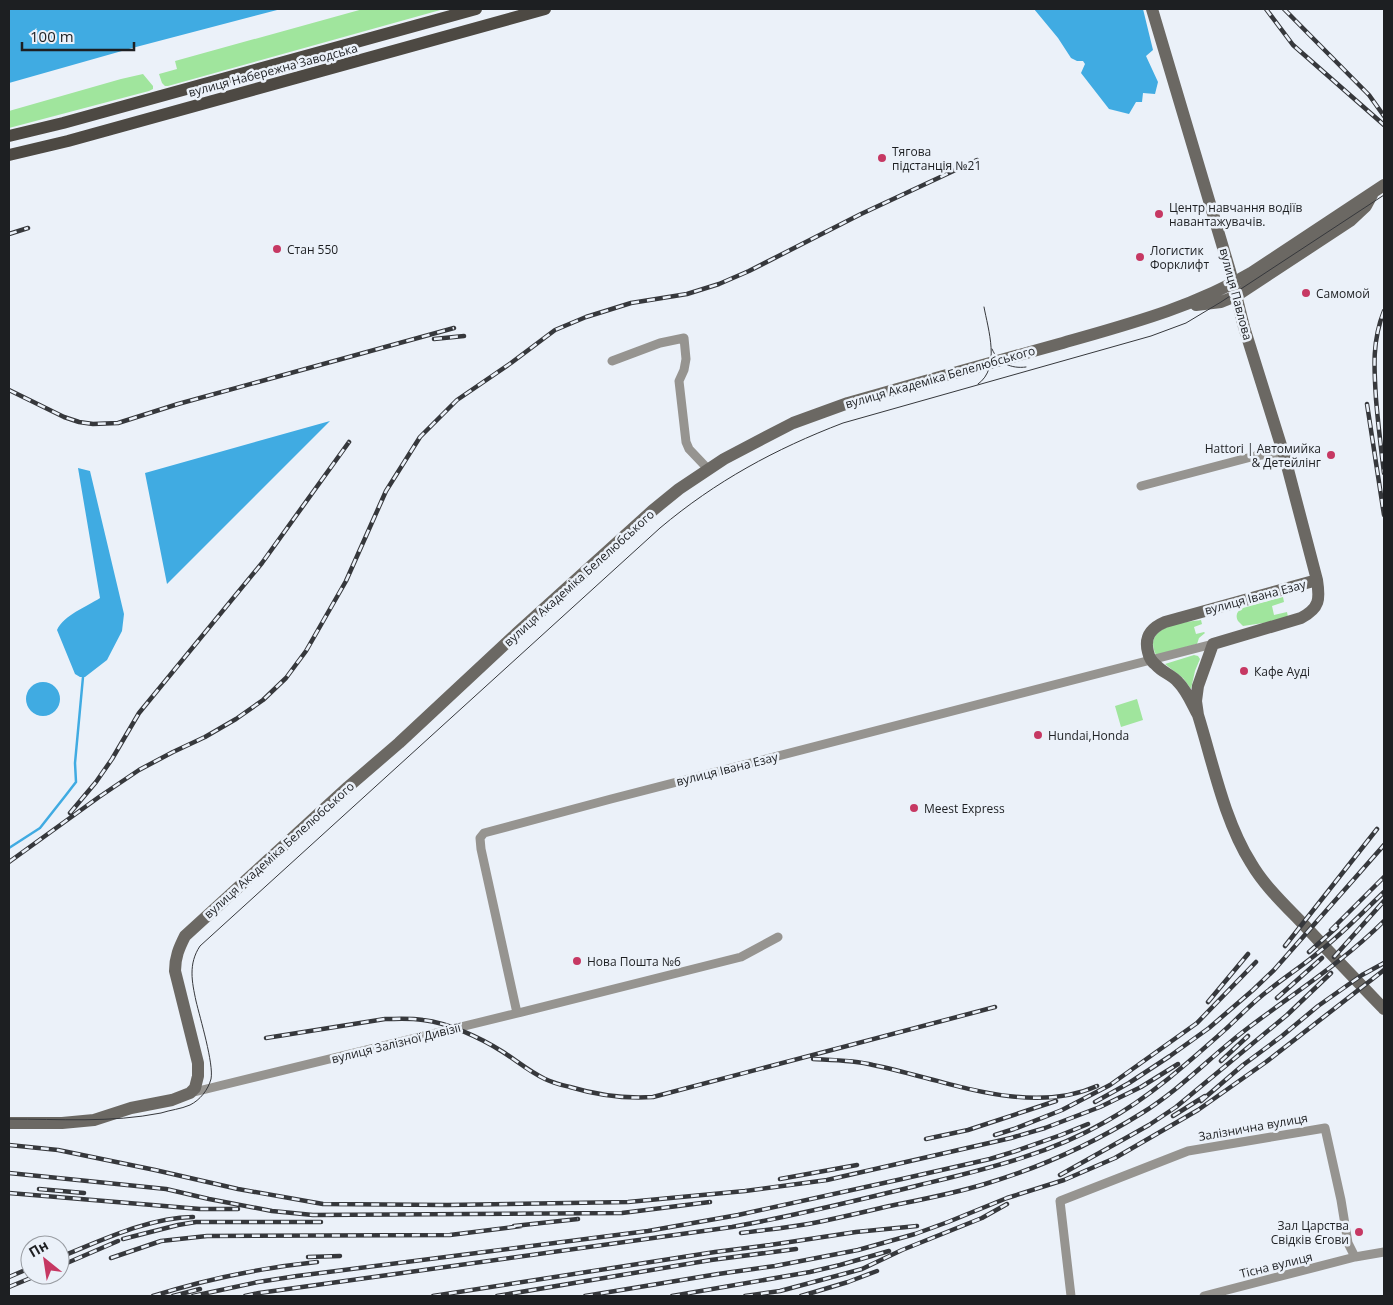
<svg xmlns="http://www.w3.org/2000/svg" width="1393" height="1305" font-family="'Open Sans',sans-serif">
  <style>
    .green { fill: #a0e59d }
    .water { fill: #40abe2 }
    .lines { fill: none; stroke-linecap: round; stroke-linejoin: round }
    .stream { stroke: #40abe2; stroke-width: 2.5 }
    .street { stroke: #969490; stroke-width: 9 }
    .secondary { stroke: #6b6863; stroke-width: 12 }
    .primary { stroke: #4d4943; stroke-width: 12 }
    .tram { stroke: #36383c; stroke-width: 1 }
    .rail-casing { stroke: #36383c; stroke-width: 4.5 }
    .rail { stroke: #ebf1f9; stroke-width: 2.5; stroke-dasharray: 8; stroke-linecap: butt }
    .poi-dot { fill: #c63863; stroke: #ebf1f9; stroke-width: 2 }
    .labels { text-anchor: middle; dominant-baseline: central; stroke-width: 5; stroke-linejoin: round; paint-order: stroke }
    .street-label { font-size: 12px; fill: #1d1f22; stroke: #ebf1f9 }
    .poi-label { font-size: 12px; fill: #1d1f22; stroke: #ebf1f9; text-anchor: start }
  </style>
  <rect width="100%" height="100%" fill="#ebf1f9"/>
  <!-- green -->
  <path class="green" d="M363,9H444L168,86H165L162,83L159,74L177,69L175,61Z
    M143,74L153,86V89L149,91L9,128V111L121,79Z
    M1283,597L1284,602L1272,606L1274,615L1287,612L1288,617L1270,622L1243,626L1238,621C1235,615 1237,611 1243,608Z
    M1201,620L1202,624L1194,627L1196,634L1204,632L1205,633L1199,638L1197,644L1156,655C1154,651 1153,647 1153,643C1155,624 1187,622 1201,620Z
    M1194,655L1198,656L1200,659L1195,671L1191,689L1183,678L1165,664Z
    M1137,699L1143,720L1121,727L1115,706Z"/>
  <!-- water -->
  <path class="water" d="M9,9H281L136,47L9,83Z
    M1034,9H1143L1153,50L1146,56L1158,82L1155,94L1143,93L1142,102H1136L1129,114L1109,109L1081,73L1085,64L1083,61H1077L1071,58L1058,38Z
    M330,421L167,584L145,473Z
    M78,468L90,471L124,614L122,631L107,660L85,677H80L75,674L57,630C64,615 86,607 100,598Z
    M26 699a17 17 0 1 1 34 0a17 17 0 1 1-34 0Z"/>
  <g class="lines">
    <!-- stream -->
    <path class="stream" d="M9,848L40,828L66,795L76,782L75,763L83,677"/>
    <!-- street -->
    <path class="street" d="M612,361L660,343L684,338L686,359L684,370L679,381L686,442L689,449L708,469
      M1141,486L1255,456L1283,452
      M517,1013L481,849L480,838L484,833L611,799L1213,644
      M190,1093L514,1014L741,957L778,937
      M1071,1296L1060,1201L1188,1151L1325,1128L1341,1200L1348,1243L1355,1257
      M1204,1296L1355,1257L1384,1252"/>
    <!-- secondary -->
    <path class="secondary" d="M1152,9L1230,271L1244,327L1285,458L1317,580C1320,599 1320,608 1301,618L1213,644L1198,686L1196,701L1198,715
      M1196,305L1221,302L1236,296L1350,221L1366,206L1372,195
      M1317,580L1165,622C1151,628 1144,637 1148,652C1149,657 1152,662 1156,665C1162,672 1172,675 1178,682C1187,691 1192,704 1198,715C1213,763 1224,820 1251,863C1265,887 1286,906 1305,926C1331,954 1358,982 1384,1009
      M9,1123H62L94,1120L131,1108L172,1100L190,1093L195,1088L198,1076V1063L175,971C175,957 179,948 185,936L348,787L399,743L517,633L652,511L679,489L724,459L762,439L793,423L848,403C918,383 989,363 1059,344C1125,325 1192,308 1251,273L1384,185"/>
    <!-- primary -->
    <path class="primary" d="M9,136L63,123L476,9
      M9,155L68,141L545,9"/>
    <!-- tram -->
    <path class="tram" d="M992,349C998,363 1011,369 1026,367
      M978,384C1001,368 988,329 984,307
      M9,1119C59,1119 111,1123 161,1113C170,1110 181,1109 190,1105C200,1100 208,1090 211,1079C214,1064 200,1018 196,1001C192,982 188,964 200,946L660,528C716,481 775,449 843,423L1151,336L1186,323L1221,302L1384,195"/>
    <!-- rail casing -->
    <g class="rail-casing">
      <path id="rail" d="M1266,9L1293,45L1384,125
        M1284,9L1369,95L1384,116
        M9,234L28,228
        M1384,311C1372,341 1374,368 1376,399C1378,424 1381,448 1384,473
        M434,339L464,336
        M9,390L64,417L79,422L93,424L118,423L178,404L454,328
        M1367,404L1384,515
        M70,813L96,782L112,759L139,713L262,563L349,442
        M9,862L99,797L139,770L173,752L205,737L236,719L263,700L286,678L306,651L346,581L386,491L420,437L457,400L511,363L555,330L586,317L631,303L687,294L719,284L749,271L861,214L977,160
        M1331,930L1384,877
        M1285,946L1377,829
        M1309,952L1337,927
        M1334,957L1384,901
        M1277,998L1322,958
        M1208,1002L1248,954
        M266,1038L385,1019C397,1019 410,1018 423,1020C449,1023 481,1038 503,1052C517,1061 530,1072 545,1079C553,1083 562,1085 570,1087C597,1095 624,1099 653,1097L995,1007
        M813,1059C833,1060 853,1060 873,1065C943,1079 1028,1117 1097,1086
        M1221,1061L1248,1036
        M1201,1101L1243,1065L1282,1036L1318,1006L1362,975L1384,963
        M1095,1102L1129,1083L1170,1056L1209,1028L1253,990L1274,970L1384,845
        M1173,1116L1205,1096
        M995,1135L1014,1129L1062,1110L1110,1085L1197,1023L1256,962
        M926,1139L968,1130L1056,1101
        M9,1145L58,1150L155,1170L238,1189L323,1204L447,1205L628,1202L745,1191L827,1180L1011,1138L1045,1128L1100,1107L1141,1087L1178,1064
        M1013,1152L1061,1135L1088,1124
        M9,1173L166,1189L209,1199L272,1211L313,1215L622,1213L710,1202
        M1060,1175L1149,1125L1176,1107L1287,1015L1331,973
        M780,1179L857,1165
        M39,1189L84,1193
        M9,1193L200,1209H238
        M514,1226L578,1219
        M741,1233C763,1230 786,1228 808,1224C834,1219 860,1213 885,1207C919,1200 952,1194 985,1184C1039,1168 1094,1143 1142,1113C1181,1089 1212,1055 1248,1028C1294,993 1343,962 1384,921
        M123,1239L178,1225L196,1222H321
        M60,1257C103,1240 147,1218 193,1217
        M308,1257L340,1256
        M111,1258L161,1241L207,1236L450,1235L521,1226
        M60,1266L118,1241
        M9,1277L30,1268
        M9,1287L38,1275
        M153,1296C207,1279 260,1268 317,1262
        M173,1296L200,1289
        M193,1296L258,1282L297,1276L648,1231L738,1215L902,1179L990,1159L1019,1150
        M245,1296L259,1293L732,1227C794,1216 855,1201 916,1186C981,1170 1046,1156 1105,1122C1150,1097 1189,1062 1227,1028C1241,1015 1254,1001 1269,990C1286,976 1304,965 1320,951C1343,933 1363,912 1384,892
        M433,1296L715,1252L770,1245L856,1232L917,1226
        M497,1296L711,1260L796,1249
        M585,1296L718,1274L775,1266L858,1250L915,1234L948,1222L1007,1198L1064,1180L1115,1158L1198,1110L1266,1062L1384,970
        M672,1296L810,1272L840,1265L889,1251
        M745,1296L780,1291L862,1269L902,1250L982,1218L1007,1204
        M801,1296L848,1282L877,1271"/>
    </g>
    <!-- rail -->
    <use href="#rail" class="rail"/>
  </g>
  <!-- markers -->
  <g class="poi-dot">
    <circle cx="882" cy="158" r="5"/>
    <circle cx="1159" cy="214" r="5"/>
    <circle cx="277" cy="249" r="5"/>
    <circle cx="1140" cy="257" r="5"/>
    <circle cx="1306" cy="293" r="5"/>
    <circle cx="1331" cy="455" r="5"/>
    <circle cx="1244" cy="671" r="5"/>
    <circle cx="1038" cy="735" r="5"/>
    <circle cx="914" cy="808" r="5"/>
    <circle cx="577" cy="961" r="5"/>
    <circle cx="1359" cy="1232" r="5"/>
  </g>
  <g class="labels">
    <!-- street labels -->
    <g class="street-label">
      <text transform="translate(273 70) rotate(-15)">вулиця Набережна Заводська</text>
      <text transform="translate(1236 294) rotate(75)">вулиця Павлова</text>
      <text transform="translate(940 377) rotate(-16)">вулиця Академіка Белелюбського</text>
      <text transform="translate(579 578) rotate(-42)">вулиця Академіка Белелюбського</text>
      <text transform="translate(1255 597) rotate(-15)">вулиця Івана Езау</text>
      <text transform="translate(727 769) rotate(-14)">вулиця Івана Езау</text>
      <text transform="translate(279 850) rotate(-42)">вулиця Академіка Белелюбського</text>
      <text transform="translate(396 1043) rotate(-14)">вулиця Залізної Дивізії</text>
      <text transform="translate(1253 1127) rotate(-10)">Залізнична вулиця</text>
      <text transform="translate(1276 1265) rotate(-14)">Тісна вулиця</text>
    </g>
    <!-- poi labels -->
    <g class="poi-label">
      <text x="892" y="151">Тягова<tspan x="892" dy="14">пiдстанцiя №21</tspan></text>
      <text x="1169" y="207">Центр навчання водіїв<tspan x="1169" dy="14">навантажувачів.</tspan></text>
      <text x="287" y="249">Стан 550</text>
      <text x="1150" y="250">Логистик<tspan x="1150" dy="14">Форклифт</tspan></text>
      <text x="1316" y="293">Самомой</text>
      <text x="1321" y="448" text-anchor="end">Hattori | Автомийка<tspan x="1321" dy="14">&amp; Детейлінг</tspan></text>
      <text x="1254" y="671">Кафе Ауді</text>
      <text x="1048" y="735">Hundai,Honda</text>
      <text x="924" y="808">Meest Express</text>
      <text x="587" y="961">Нова Пошта №6</text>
      <text x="1349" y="1225" text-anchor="end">Зал Царства<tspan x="1349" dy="14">Свідків Єгови</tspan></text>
    </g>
  </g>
  <!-- border -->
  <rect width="1393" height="1305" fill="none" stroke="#1d1f22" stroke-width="20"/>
  <!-- north arrow -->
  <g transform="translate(45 1260) rotate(330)"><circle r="24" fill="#ebf1f9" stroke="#999da3"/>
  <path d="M0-4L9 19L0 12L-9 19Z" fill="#c63863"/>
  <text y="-8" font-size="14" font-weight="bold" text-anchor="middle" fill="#1d1f22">Пн</text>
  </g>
  <!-- scale -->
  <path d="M22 42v8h112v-8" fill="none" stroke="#1d1f22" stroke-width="2.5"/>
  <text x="30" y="42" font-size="15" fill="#1d1f22" stroke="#ebf1f9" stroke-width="4" paint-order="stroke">100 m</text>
</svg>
